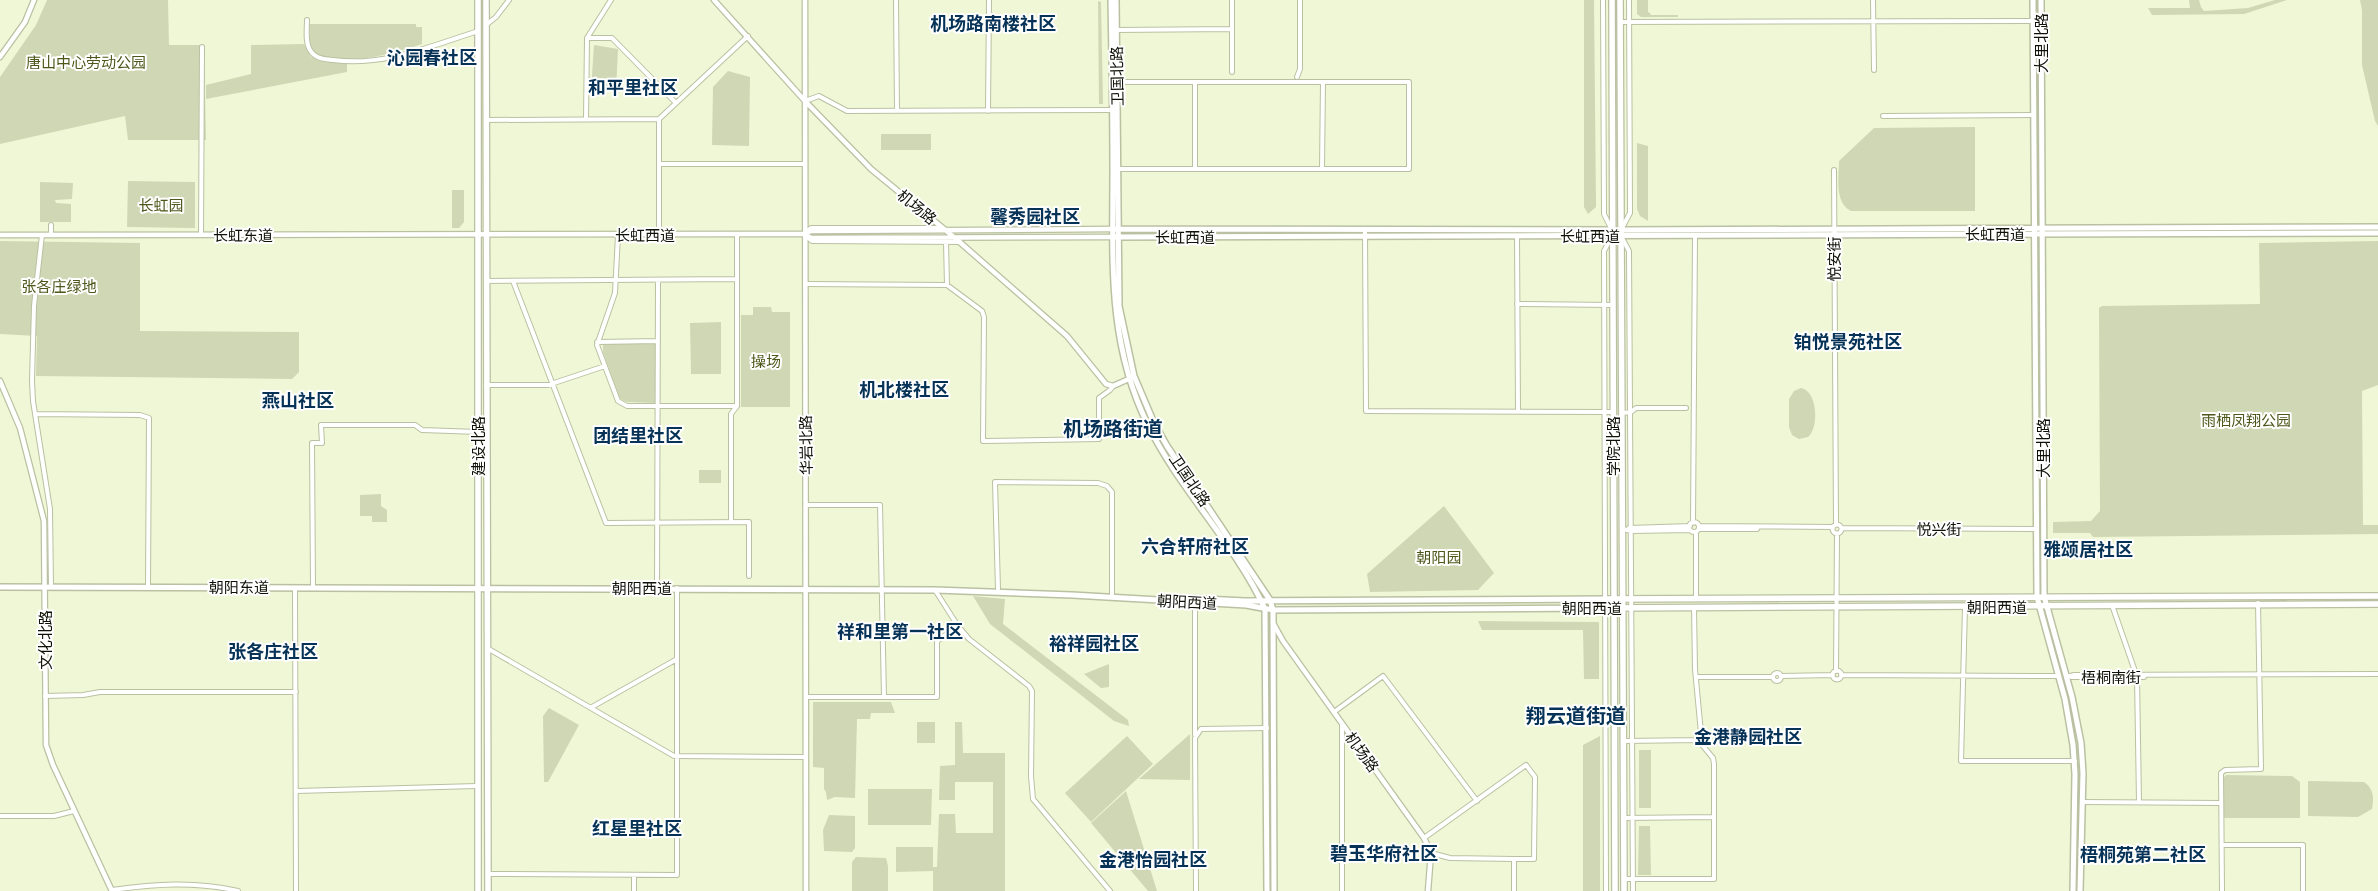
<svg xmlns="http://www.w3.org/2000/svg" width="2378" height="891" font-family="Mulish,'Noto Sans SC',sans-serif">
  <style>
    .green { fill: #d0d7b5 }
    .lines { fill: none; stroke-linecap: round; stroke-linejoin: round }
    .minor-casing { stroke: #bac1a2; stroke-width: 6 }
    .tertiary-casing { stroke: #bac1a2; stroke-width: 7 }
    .secondary-casing { stroke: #bac1a2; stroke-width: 8 }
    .primary-casing { stroke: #bac1a2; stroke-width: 8 }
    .minor { stroke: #fff; stroke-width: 4 }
    .tertiary { stroke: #fff; stroke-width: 4.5 }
    .secondary { stroke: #fff; stroke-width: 5 }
    .primary { stroke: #fff; stroke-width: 5.5 }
    .labels { text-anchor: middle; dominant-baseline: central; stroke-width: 4; stroke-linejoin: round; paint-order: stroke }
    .street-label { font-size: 15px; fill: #0f1107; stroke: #fff }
    .park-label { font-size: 15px; fill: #4e5719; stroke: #fff }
    .quarter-label { font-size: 18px; font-weight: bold; fill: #053256; stroke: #fff }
    .district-label { font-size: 20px; font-weight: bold; fill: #053256; stroke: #fff }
  </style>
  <rect width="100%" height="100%" fill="#f0f7d7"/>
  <!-- green -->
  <path class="green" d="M47,0H168L169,45H204L206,140H128L125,116L0,144V77L36,25Z
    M1584,0H1594L1596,207L1588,214L1584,207Z
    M1637,0H1648V12L1650,13L1651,15H1678V17H1641L1637,14Z
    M2189,0H2199L2201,7L2204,11L2248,8L2275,0H2287L2244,14L2152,15L2148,8H2190Z
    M2360,0H2378V126L2375,121L2362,65V10Z
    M1098,1L1101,2L1103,104H1099Z
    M309,24H416V27H422V44C392,54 344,68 313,53L310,44Z
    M304,44L311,57L347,63V72L206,99V85L251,74V45Z
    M594,45L618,49L616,90H591Z
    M728,71L750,77L749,146L712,145L713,87Z
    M1975,127V211H1851C1834,202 1839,178 1839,161L1874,128Z
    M881,134H931V150H881Z
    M1637,143L1648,146V221L1640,216L1637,209Z
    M128,181L195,182V228L127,227Z
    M40,182L73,183L72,199L55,200L56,203L71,204V222H40Z
    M452,190H464V222L459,228H452Z
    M0,241L140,243V331L299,332V372L292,379L36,376L37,336L0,334Z
    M2378,241V385L2362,391L2363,525H2378V534L2093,537L2090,533H2053V522L2091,521L2100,511L2099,308L2102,306L2260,304L2259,243Z
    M753,307H771L772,312H790V407H741V315H753Z
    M721,322V374H691L690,323Z
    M603,344H656V403L627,402L620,399L603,352Z
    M1801,388C1818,391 1819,428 1808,437L1799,439L1792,435L1789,427V399L1794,391Z
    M699,470H721V483H699Z
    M381,494V506L387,510V522H372V516H360V495Z
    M1444,506L1494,573L1478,590L1370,592L1367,574Z
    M973,596L1005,599L1003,624L1128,720L1129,726L1114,721L990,624Z
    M1478,621L1599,622V679H1584L1583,630H1482Z
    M1109,664V687L1101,688L1084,674Z
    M813,702H891L895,713H871L870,719H857L855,798L835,797L827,800L826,792L824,789V768L813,767Z
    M549,708L579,725L548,782H544L543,716Z
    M917,722H935V743H917Z
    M955,722H962L963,753H1005V891H933V871L896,872V847H933V867H937L939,814H955L956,833H993V782H955V800H939L940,766L955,765Z
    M1190,734V780L1139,779Z
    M1127,736L1153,764L1091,822L1065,793Z
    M1600,736V891H1583V745Z
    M1639,750H1651V808H1639Z
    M2226,775L2292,776L2300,782V818H2224V777Z
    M2308,781L2364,782C2374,789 2374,798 2372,809L2358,817L2308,816Z
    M868,789H932L931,825H868Z
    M1126,791L1157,891H1148L1091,823Z
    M829,815L855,816V848L852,852L824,851L823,830Z
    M1639,826H1650L1651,875H1638Z
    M856,857L886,858L888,866V891H852V862Z"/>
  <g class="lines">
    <!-- minor casing -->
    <g class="minor-casing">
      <path id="minor" d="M896,0L897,111
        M1603,0L1604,214L1612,230
        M1873,0L1874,70
        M307,20C307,29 305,42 310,50C315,59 325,59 333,60C383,67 431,46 478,31
        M1621,22L2033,21
        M486,25L496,17L509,0
        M1116,30L1232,29
        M587,38H612L676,103
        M1232,72V0
        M1297,77L1300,69V0
        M1118,82H1409V169H1119
        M1195,82V169
        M805,101L819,96L847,111L1113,110
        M988,111L989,0
        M1883,116L2034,115
        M586,119L587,38L611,0
        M487,120L659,119
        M659,164H804
        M1322,169L1323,82
        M1834,170L1836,524
        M1622,228L1630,213L1629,0
        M1365,230L1366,411L1613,412
        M806,232L811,228H942
        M659,234V119L748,36
        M1836,234V277
        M42,235L34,306L32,381L33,401L50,509L51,587
        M51,235V225
        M201,235L202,47
        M618,235L615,293L597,345L618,401L627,406H737V234
        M1517,236L1518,411
        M807,237L812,241L960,242
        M1622,238L1629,251L1633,891
        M946,242L947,285
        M486,281L737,279
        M513,281L606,523L749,522V576
        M805,284L947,285L982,311L984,317L983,441L1099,439V398L1110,390L1113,386
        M1517,304L1613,305
        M597,342L658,341
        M486,385H548L605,366
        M1622,413L1631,412L1636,408H1686
        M35,414L140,415L149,418L148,587
        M806,505H880L884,697
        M731,522V414L737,406
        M1689 527a5 5 0 1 1 10 0a5 5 0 1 1-10 0Z
        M1693,523L1695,236
        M1832.5 529a4.5 4.5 0 1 1 9 0a4.5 4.5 0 1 1-9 0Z
        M1699,526L1833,527
        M1629,528L1690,526
        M1842,528L2037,529
        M1623,529L1631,531L1690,530
        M1699,529H1757
        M1696,532V598
        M295,588L296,891
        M313,588L312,443H322L321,425H415L422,430L478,432
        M657,588L658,280
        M998,589L995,482L1098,483L1107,486L1112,492V594
        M935,590L958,626L969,639L1029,686L1032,691L1031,776L1033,799L1110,891
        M1195,602V735
        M2112,605L2137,677L2139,802
        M1965,607L1961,761H2075
        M487,648L674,756L806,757
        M1832.5 675a4.5 4.5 0 1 1 9 0a4.5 4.5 0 1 1-9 0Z
        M1836,671L1837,534
        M1773 677a4 4 0 1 1 8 0a4 4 0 1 1-8 0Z
        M1841,675L2059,676
        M1781,676L1833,675
        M1697,677H1772
        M2066,677L2074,675L2378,674
        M2071,677H2144
        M45,696L83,695L100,692H296
        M806,697H937V641L958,626
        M592,707L677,659
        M1334,712L1383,676L1477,801
        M1342,724V891
        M1624,741L1698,740
        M296,791L477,786
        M2082,802L2221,803
        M0,816H54L74,811
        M1624,818L1714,817
        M1424,838L1526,765L1535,777L1534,859H1514
        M2222,845H2303V891
        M1431,853L1450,858L1514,859V891
        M488,874L677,875V588
        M1624,879H1714V764L1713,758L1698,740L1701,733L1695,669L1694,608
        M112,890C154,884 196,881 238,891
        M634,891V875
        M1196,891L1195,738L1201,729L1267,728
        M1606,891L1604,251L1612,236
        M2222,891L2221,773L2225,770L2261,769L2258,603"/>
    </g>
    <!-- tertiary casing -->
    <g class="tertiary-casing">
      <path id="tertiary" d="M714,0L805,101L871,169L955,238L1067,336L1106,384L1113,386L1131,378
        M805,0L806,891
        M0,57L25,22L34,0
        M804,234L811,238L1113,237
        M0,235L787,234H804L811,231L1113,229
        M0,381L20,428L44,521L46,745L53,765L112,891
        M1273,623L1283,641L1424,838L1431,853L1428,891"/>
    </g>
    <!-- secondary casing -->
    <g class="secondary-casing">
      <path id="secondary" d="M1111,0C1112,57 1113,113 1113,170C1113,259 1107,343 1148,425C1179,489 1236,545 1265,609L1267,891
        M1116,0L1119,306L1134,376L1154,423L1167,446L1270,600L1273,610L1274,891
        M2033,0L2037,597L2065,699L2073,745L2075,774L2073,891
        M2041,0L2044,596L2072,697L2081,743L2083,773L2080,891
        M1113,229L1621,230L2378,227
        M1113,237L2378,233
        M0,587L935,590L1072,595L1246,605L1273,610L1606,608
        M1164,597L1245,601L1606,599"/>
    </g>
    <!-- primary casing -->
    <g class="primary-casing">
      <path id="primary" d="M478,0V891
        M486,0L488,891
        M1612,0L1615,891
        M1620,0L1624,891
        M1606,599L2378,596
        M1606,608L2378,604"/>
    </g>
    <!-- minor -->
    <use href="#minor" class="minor"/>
    <!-- tertiary -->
    <use href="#tertiary" class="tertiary"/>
    <!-- secondary -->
    <use href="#secondary" class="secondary"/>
    <!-- primary -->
    <use href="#primary" class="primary"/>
  </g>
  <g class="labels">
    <!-- street labels -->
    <g class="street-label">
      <text transform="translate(2041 43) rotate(-90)">大里北路</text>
      <text transform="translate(1117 76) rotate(-91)">卫国北路</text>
      <text transform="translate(917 207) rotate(39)">机场路</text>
      <text x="1995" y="234">长虹西道</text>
      <text x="243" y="235">长虹东道</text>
      <text x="645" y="235">长虹西道</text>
      <text x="1590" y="236">长虹西道</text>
      <text x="1185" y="237">长虹西道</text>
      <text transform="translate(1834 259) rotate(-90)">悦安街</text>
      <text transform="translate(806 445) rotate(-91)">华岩北路</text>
      <text transform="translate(478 446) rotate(-90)">建设北路</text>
      <text transform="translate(1613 446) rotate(-90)">学院北路</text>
      <text transform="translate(2043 448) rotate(-90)">大里北路</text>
      <text transform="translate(1190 480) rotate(56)">卫国北路</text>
      <text x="1939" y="529">悦兴街</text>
      <text x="239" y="587">朝阳东道</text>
      <text x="642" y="588">朝阳西道</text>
      <text transform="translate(1187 602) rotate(3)">朝阳西道</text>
      <text x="1997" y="607">朝阳西道</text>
      <text x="1592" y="608">朝阳西道</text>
      <text transform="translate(45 640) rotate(-90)">文化北路</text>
      <text x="2111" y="677">梧桐南街</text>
      <text transform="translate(1362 752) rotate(54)">机场路</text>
    </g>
    <!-- park labels -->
    <g class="park-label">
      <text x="86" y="62">唐山中心劳动公园</text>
      <text x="161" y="205">长虹园</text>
      <text x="59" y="286">张各庄绿地</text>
      <text x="766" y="361">操场</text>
      <text x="2246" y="420">雨栖凤翔公园</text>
      <text x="1439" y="557">朝阳园</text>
    </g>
    <!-- quarter labels -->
    <g class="quarter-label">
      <text x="993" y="23">机场路南楼社区</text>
      <text x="432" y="57">沁园春社区</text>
      <text x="633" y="87">和平里社区</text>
      <text x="1035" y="216">馨秀园社区</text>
      <text x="1848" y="341">铂悦景苑社区</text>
      <text x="904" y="389">机北楼社区</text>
      <text x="298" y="400">燕山社区</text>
      <text x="638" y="435">团结里社区</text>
      <text x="1195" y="546">六合轩府社区</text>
      <text x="2088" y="549">雅颂居社区</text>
      <text x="900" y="631">祥和里第一社区</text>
      <text x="1094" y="643">裕祥园社区</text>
      <text x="273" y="651">张各庄社区</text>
      <text x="1748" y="736">金港静园社区</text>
      <text x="637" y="828">红星里社区</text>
      <text x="1384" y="853">碧玉华府社区</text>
      <text x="2143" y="854">梧桐苑第二社区</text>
      <text x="1153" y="859">金港怡园社区</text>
    </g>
    <!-- district labels -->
    <g class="district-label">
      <text x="1113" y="428">机场路街道</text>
      <text x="1576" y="715">翔云道街道</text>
    </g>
  </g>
</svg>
